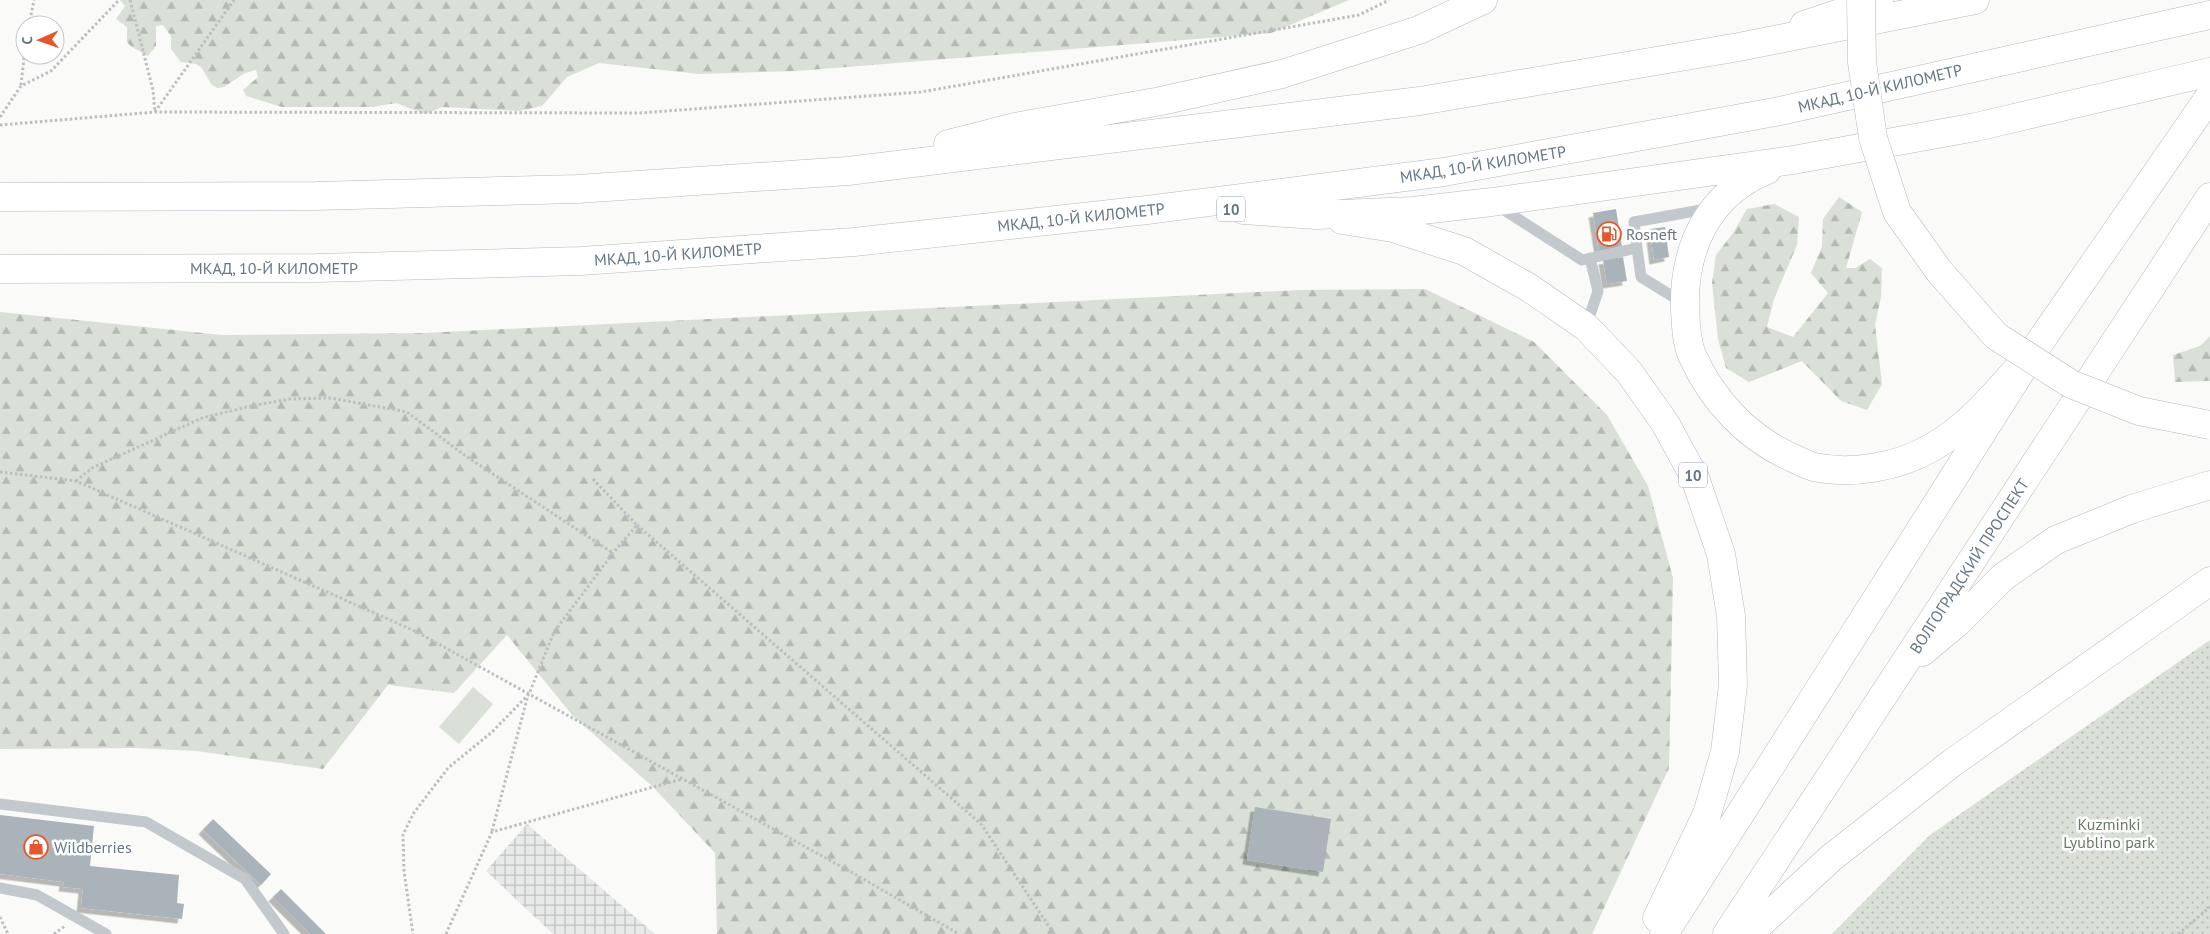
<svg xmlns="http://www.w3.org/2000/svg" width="2210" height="934" font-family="'PT Sans',sans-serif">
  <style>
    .industrial { fill: url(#industrial-grid) }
    .forest { fill: url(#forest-firs) }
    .park { fill: url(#park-dots) }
    .pitch { fill: #dadfd7 }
    .building { fill: #aab3b9; filter: url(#shadow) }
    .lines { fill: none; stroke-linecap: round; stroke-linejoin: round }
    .primary-casing { stroke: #b5babe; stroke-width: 29 }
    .highway-casing { stroke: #b4b9bd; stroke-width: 29 }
    .path { stroke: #bbbfc2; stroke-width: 3; stroke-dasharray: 2.5 2.5; stroke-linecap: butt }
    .lane { stroke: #c3c8cc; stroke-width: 11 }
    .primary { stroke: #fff; stroke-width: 28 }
    .highway { stroke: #fff; stroke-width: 28 }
    .highway-bridge-casing { stroke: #b4b9bd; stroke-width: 29; stroke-linecap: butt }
    .highway-bridge { stroke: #fff; stroke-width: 28 }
    .labels { text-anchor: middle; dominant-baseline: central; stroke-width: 5; stroke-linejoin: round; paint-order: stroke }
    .shield { fill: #fff; stroke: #939fa8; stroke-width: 1 }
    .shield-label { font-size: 15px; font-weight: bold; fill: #657683 }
    .street-label { font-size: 16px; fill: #657683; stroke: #fff }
    .poi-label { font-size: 16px; fill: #657683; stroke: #fff; text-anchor: start }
    .park-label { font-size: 16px; fill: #687a64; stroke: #fff }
  </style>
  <defs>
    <pattern id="industrial-grid" width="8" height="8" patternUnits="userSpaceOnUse" patternTransform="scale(1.25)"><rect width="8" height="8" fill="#e8e9e9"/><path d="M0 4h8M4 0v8" fill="none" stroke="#c0c1c2"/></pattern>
    <pattern id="forest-firs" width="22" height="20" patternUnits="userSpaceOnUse" patternTransform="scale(1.25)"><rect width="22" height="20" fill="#dadfd7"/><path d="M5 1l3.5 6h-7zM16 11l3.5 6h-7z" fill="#b4b9b4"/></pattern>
    <pattern id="park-dots" width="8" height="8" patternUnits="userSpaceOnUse" patternTransform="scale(1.25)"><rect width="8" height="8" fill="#dadfd7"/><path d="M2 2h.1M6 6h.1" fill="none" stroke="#b4b9b4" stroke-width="1.8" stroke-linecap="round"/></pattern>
    <filter id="shadow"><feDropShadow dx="-4.5" dy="4.5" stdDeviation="0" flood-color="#0004"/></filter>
  </defs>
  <rect width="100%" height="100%" fill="#fafaf8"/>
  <!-- industrial -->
  <path class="industrial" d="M527,824L655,934H553L486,871Z"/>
  <!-- forest -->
  <path class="forest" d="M120,0H1349L1271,33L797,71L699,74L599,63L567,77L542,106L519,111L442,107L425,114L396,103L373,107H282L246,96L243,90L258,77L256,70L245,73L224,87L218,88L212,85L201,67L196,64L181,62L171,49V36L163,25L156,26V46L148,56C141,51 132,49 127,42V27L116,19L125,6Z
    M1839,197L1862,212L1846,268H1855L1870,259L1882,268L1881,297L1875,325L1882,384L1867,410L1841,401L1802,361L1749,382L1726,368L1718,339L1712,283L1716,255L1733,233L1747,209L1774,204L1799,217L1797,245L1774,299L1767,327L1793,337L1828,293L1811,273L1822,247L1823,219Z
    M1425,289L1534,342L1607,415L1648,486L1673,578L1669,768L1592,934H717L715,853L653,787L573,716L507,635L454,693L388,685L323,769L197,751L135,748L0,749V312L222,335L424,333L1300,290Z
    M2210,336V381L2175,382L2173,355L2200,346Z"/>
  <!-- park -->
  <path class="park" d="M2210,640V934H1832L1930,835Z"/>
  <!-- pitch -->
  <path class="pitch" d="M473,687L493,704L459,744L439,727Z"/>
  <!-- building -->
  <path class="building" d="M1616,209L1622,247L1599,251L1593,213Z
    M1665,227L1669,257L1654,260L1650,229Z
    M1623,257L1627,281L1607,284L1603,260Z
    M1255,807L1331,819L1323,872L1247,860Z
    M0,815L94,826L90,866L179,875L177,903L184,904L182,919L81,908L83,889L63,887L64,882L0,874Z
    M213,819L271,874L261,885L203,830Z
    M281,889L326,934H310L273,897Z"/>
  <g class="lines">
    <!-- primary casing -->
    <g class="primary-casing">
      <path id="primary" d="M1804,25L1879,0
        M1342,220L1393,228L1464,251L1528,287L1586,327L1629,372L1665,423L1695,478L1721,554L1731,616L1733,685L1725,752L1707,814L1657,918
        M1922,652L1958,622L2003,577L2056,540L2132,509L2210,485
        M1664,934L2035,349L2210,96
        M1727,934L2210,197
        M1749,934L1831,858L1952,763L2210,581"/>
    </g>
    <!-- highway casing -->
    <g class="highway-casing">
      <path id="highway" d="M948,144L1015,127L1161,101L1282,74L1419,30L1483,0
        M1767,170C1708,194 1683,248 1685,310C1686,324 1686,341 1692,355C1712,400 1747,438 1793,458C1799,461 1807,465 1814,467C1852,475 1898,467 1931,448C1973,425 2003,384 2035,349
        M0,197L315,196L577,189L848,171L1420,101L1739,47L1975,0
        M1243,210L1316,215L1413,211L1492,202L1793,160L1976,127L2210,72
        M0,269L317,268L581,261L854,242L1147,210L1444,172L1780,111L2210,15"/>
    </g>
    <!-- path -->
    <path class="path" d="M130,0L153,90L155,112L234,0
      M29,25L34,0
      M21,85L25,49
      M0,117L21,86L51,71L119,0
      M0,125L155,112L640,113L921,92L1359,15L1389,0
      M0,472L76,481L415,631L851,872L959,934
      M593,479L637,525L613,553
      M76,481L92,468L202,418L251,406L290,399L331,398L407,412L467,457L613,553L554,632L529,694L492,732L448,768L413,814L403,835L404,871L413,934
      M637,525L981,824L1054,934
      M492,831L528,695
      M0,917L8,934
      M54,934L65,926
      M446,934L492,832L682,779
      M2178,934L2210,907"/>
    <!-- lane -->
    <path class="lane" d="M1498,206L1582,260L1637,248L1634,222L1712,208
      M1637,248L1641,277L1685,304
      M1586,327L1598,291L1590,258
      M0,804L146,822L245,879L284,934
      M0,888L37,895L106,934"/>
    <!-- primary -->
    <use href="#primary" class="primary"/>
    <!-- highway -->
    <use href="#highway" class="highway"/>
    <!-- highway-bridge casing -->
    <g class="highway-bridge-casing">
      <path id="highway-bridge" d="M1861,0L1862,62L1873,138L1897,212L1939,271L1996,336L2071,384L2139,411L2210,425"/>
    </g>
    <!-- highway-bridge -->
    <use href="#highway-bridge" class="highway-bridge"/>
  </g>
  <!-- icons -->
  <defs>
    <g id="fuel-ring" transform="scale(1.25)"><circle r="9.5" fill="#fff" stroke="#e4572e" stroke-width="1.5"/><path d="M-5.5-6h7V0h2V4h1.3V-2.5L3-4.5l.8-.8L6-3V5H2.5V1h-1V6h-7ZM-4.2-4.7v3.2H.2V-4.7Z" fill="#e4572e"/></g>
    <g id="shop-ring" transform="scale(1.25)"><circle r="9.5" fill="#fff" stroke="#e4572e" stroke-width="1.5"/><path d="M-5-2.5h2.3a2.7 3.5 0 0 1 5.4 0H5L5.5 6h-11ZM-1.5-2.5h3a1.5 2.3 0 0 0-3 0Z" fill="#e4572e"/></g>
  </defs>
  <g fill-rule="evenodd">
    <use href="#fuel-ring" x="1609" y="234"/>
    <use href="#shop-ring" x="36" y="847"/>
  </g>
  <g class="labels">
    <!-- shield labels -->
    <g class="shield">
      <rect x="1217" y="196.5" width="28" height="25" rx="4"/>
      <rect x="1679" y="462.5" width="28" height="25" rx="4"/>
    </g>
    <g class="shield-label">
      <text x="1231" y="209">10</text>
      <text x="1693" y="475">10</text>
    </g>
    <!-- street labels -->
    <g class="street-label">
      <text transform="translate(1880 88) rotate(-13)">МКАД, 10-Й КИЛОМЕТР</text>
      <text transform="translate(1483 164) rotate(-9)">МКАД, 10-Й КИЛОМЕТР</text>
      <text transform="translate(1081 217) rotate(-6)">МКАД, 10-Й КИЛОМЕТР</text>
      <text transform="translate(678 254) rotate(-4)">МКАД, 10-Й КИЛОМЕТР</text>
      <text x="274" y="268">МКАД, 10-Й КИЛОМЕТР</text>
      <text transform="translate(1969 566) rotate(-57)">ВОЛГОГРАДСКИЙ ПРОСПЕКТ</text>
    </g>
    <!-- poi labels -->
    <g class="poi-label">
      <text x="1626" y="234">Rosneft</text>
      <text x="54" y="847">Wildberries</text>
    </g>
    <!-- park labels -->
    <g class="park-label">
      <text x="2109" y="824">Kuzminki<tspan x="2109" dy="18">Lyublino park</tspan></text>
    </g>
  </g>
  <!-- north arrow -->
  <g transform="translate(40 40) rotate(268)"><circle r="24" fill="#ffffff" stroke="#c1c8cd"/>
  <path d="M0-4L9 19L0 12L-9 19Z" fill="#e4572e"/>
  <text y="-8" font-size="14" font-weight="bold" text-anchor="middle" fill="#657683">С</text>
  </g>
</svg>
